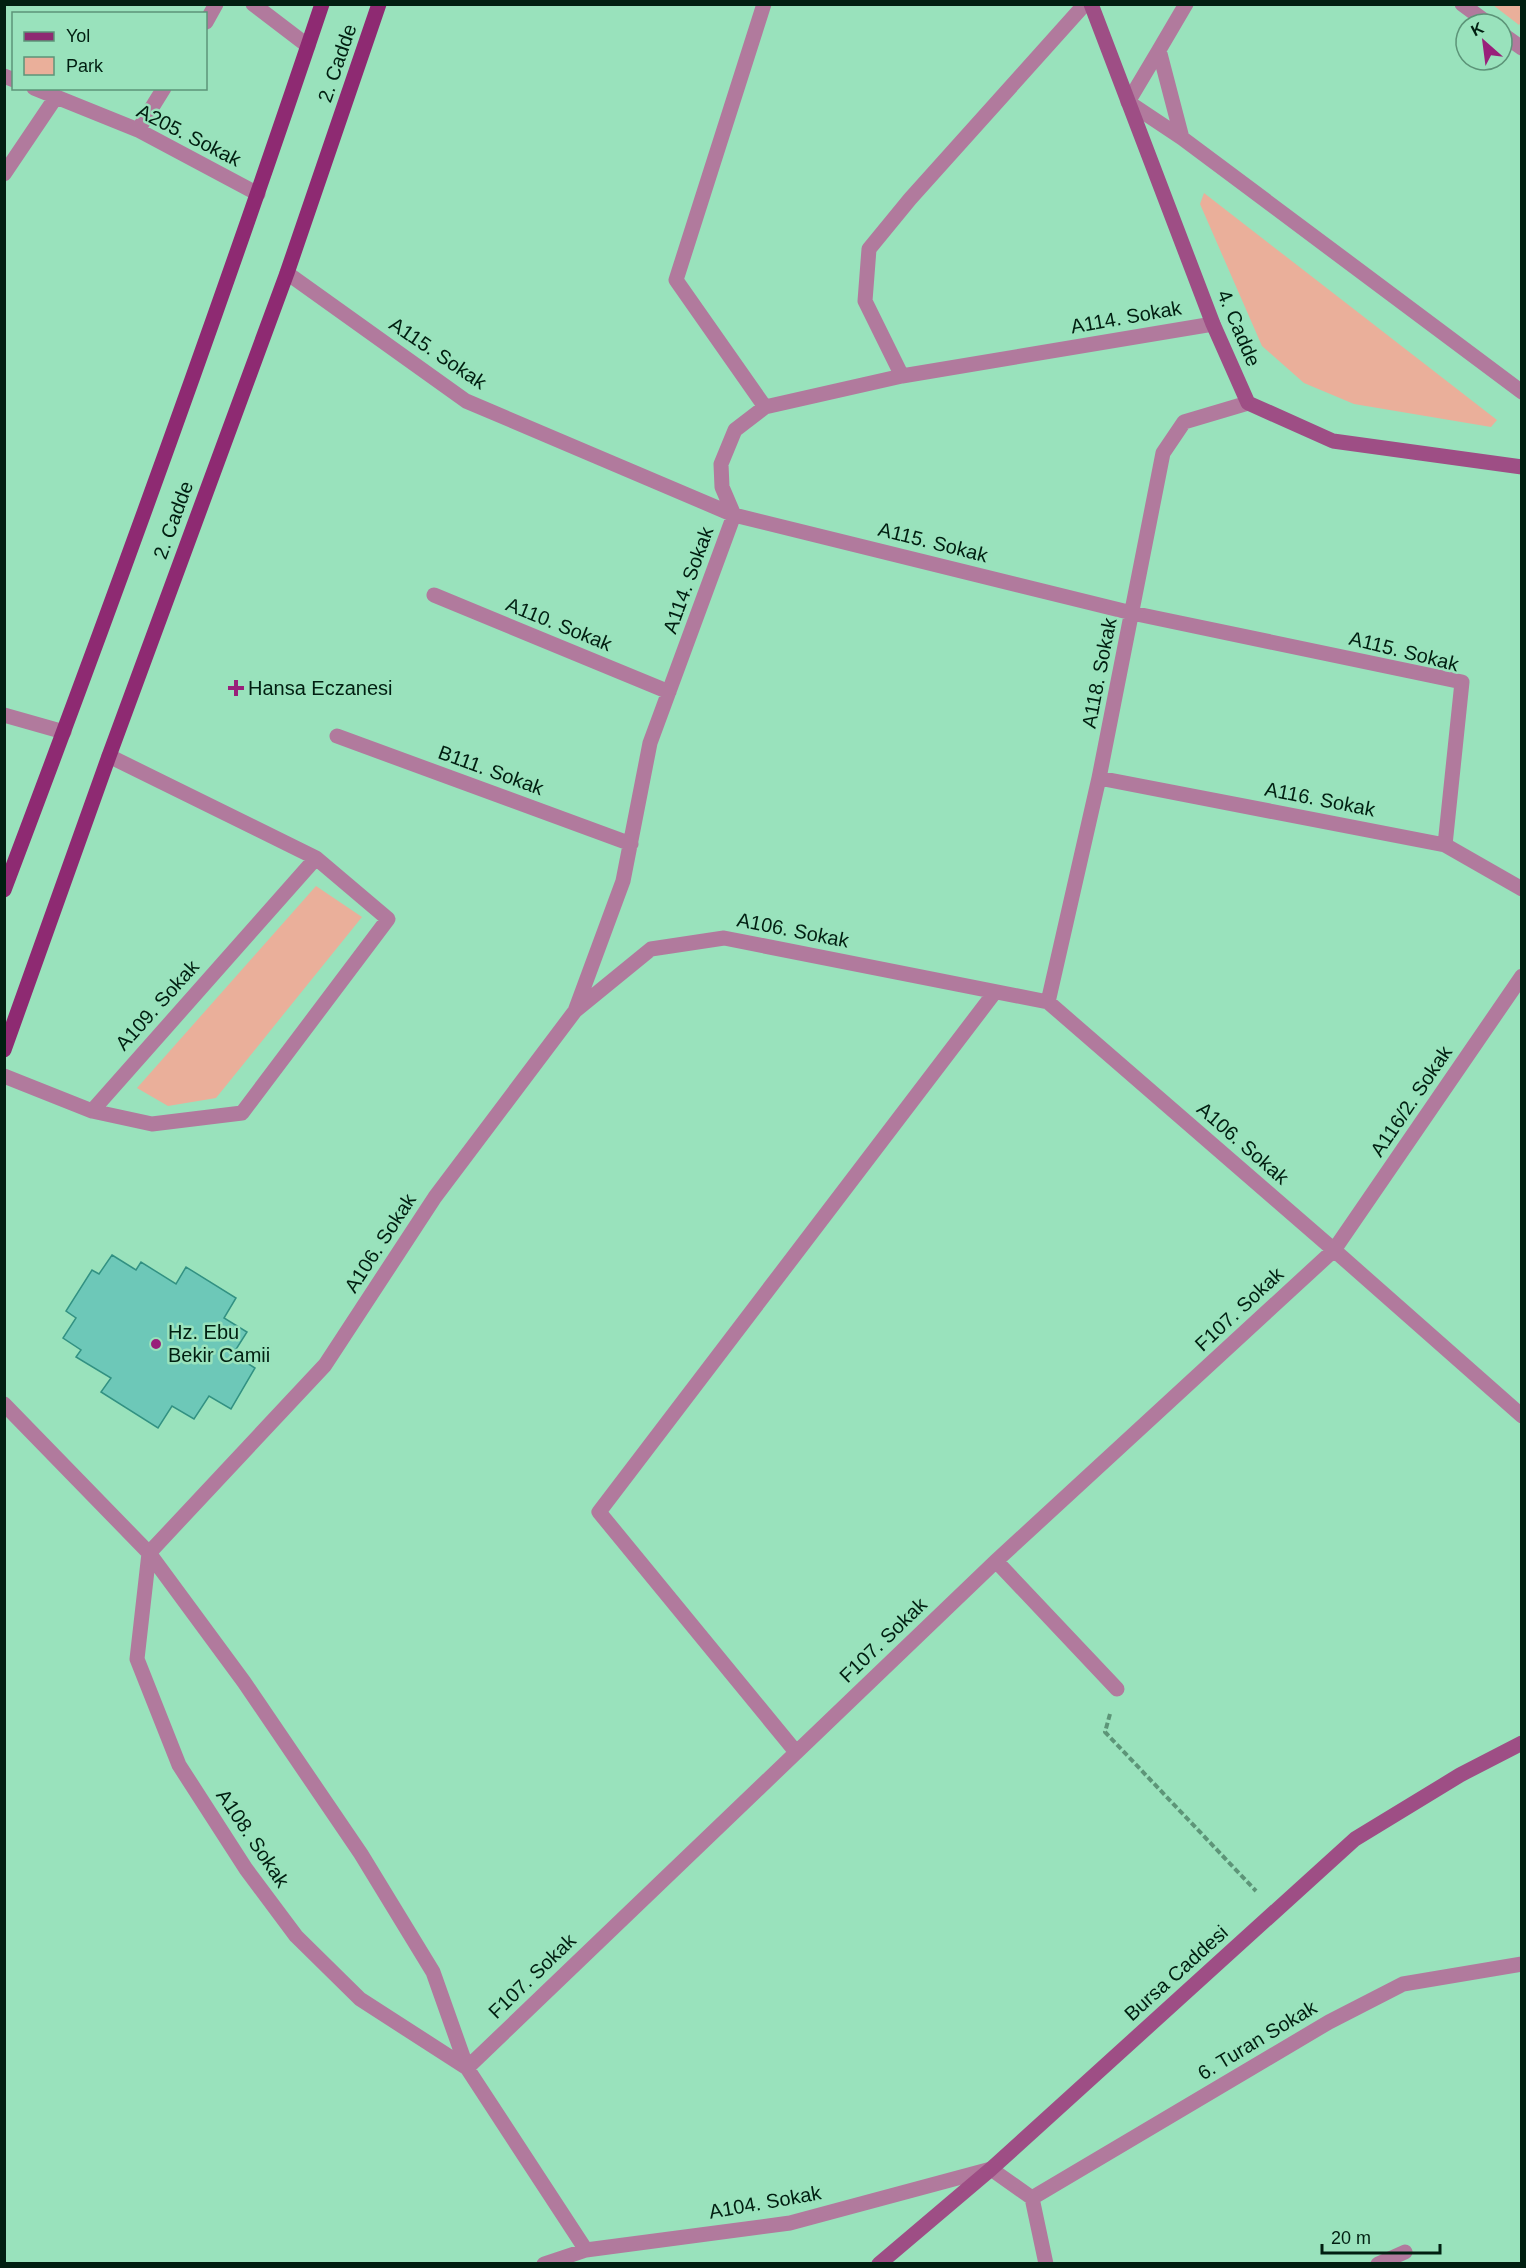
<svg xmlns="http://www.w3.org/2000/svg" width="1526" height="2268" font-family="Arial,sans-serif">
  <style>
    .green { fill: #eaaf9a }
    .building { fill: #6dc8b8; stroke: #329182; stroke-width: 1.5 }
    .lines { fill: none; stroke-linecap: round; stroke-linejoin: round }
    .path { stroke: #5d9578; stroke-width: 4; stroke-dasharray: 6 3; stroke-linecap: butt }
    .street { stroke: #b17a9d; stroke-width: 15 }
    .secondary { stroke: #9e4e85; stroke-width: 15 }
    .primary { stroke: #8e2a72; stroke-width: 15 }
    .poi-dot { fill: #99207a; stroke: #99e2bc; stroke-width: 2 }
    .labels { text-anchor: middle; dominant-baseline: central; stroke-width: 5; stroke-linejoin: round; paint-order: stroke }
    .street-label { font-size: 20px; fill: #011f11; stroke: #99e2bc }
    .poi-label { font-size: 20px; fill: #011f11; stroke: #99e2bc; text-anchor: start }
  </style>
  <rect width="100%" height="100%" fill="#99e2bc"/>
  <!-- green -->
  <path class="green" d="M1493,5H1521V22L1519,25Z
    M1204,193L1497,420L1491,427L1354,404L1304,383L1262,346L1200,204Z
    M316,886L362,917L216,1098L168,1106L137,1088Z"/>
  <!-- building -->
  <path class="building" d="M112,1255L136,1270L141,1262L176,1284L186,1267L236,1298L224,1318L247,1332L233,1354L255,1368L231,1409L209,1396L194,1419L172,1406L158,1428L101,1392L111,1378L76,1357L81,1350L63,1338L76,1318L66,1311L92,1270L99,1274Z"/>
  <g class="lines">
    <!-- path -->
    <path class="path" d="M1110,1714L1105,1732L1256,1891"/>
    <!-- street -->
    <path class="street" d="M253,4L308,46
      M764,4L676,280L765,407
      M1462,4L1489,24
      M206,22L216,4
      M1502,34L1522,48
      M1159,50L1128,102L1182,138L1522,392
      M4,76L14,80
      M34,88L138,130L258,194
      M138,130L164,88
      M1182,138L1159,50L1186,4
      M4,174L56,97
      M287,273L466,401L734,515L1132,613L1462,682L1445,845
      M902,376L865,301L869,249L910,199L1085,4
      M434,595L669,692
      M4,715L64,732
      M337,736L631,844
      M1099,778L1445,845L1522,889
      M1522,976L1334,1250L996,1561L467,2068L433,1972L361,1854L244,1682L149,1553L325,1365L435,1197L575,1011L651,949L724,938L1048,1002L1334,1250L1522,1416
      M1048,1002L1099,778L1163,453L1184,422L1248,403
      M575,1011L623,881L650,743L734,515L722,487L721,464L735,430L765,407L902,376L1213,324
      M4,1076L92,1111L316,858
      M92,1111L152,1124L242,1113L388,919L316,858L109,756
      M4,1404L149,1553L137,1659L179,1765L246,1869L296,1936L360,1999L467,2068L586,2250
      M996,1561L1117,1689
      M796,1752L599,1512L995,992
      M1032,2198L1329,2022L1403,1984L1522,1964
      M544,2264L586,2250L790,2223L991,2169L1032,2198L1046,2264
      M1378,2264L1405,2252"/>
    <!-- secondary -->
    <path class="secondary" d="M1091,4L1213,324L1248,403L1333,441L1522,467
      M879,2264L991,2169L1355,1839L1460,1775L1522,1743"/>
    <!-- primary -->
    <path class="primary" d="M4,890C115,597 222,302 322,4
      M4,1050L109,756L287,273L379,4"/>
  </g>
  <!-- markers -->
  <g class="poi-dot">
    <path d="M233 679h6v6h6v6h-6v6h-6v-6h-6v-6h6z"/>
    <circle cx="156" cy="1344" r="6"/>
  </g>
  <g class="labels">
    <!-- street labels -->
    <g class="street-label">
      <text transform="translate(337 63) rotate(-71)">2. Cadde</text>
      <text transform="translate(189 135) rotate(27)">A205. Sokak</text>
      <text transform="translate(1126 317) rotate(-10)">A114. Sokak</text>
      <text transform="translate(1239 328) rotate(67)">4. Cadde</text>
      <text transform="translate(438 353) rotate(34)">A115. Sokak</text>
      <text transform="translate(173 520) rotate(-70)">2. Cadde</text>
      <text transform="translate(933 542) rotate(14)">A115. Sokak</text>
      <text transform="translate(688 580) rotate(-70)">A114. Sokak</text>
      <text transform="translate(559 624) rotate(22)">A110. Sokak</text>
      <text transform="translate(1404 651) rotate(14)">A115. Sokak</text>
      <text transform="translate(1099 673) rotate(-79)">A118. Sokak</text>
      <text transform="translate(491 770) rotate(20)">B111. Sokak</text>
      <text transform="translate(1320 799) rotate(11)">A116. Sokak</text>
      <text transform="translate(793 930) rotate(11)">A106. Sokak</text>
      <text transform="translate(157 1005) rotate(-48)">A109. Sokak</text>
      <text transform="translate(1411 1101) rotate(-56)">A116/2. Sokak</text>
      <text transform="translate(1243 1143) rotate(41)">A106. Sokak</text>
      <text transform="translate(380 1243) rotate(-57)">A106. Sokak</text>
      <text transform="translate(1239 1309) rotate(-43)">F107. Sokak</text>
      <text transform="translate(883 1640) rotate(-44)">F107. Sokak</text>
      <text transform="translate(253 1838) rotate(56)">A108. Sokak</text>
      <text transform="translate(1176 1973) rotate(-42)">Bursa Caddesi</text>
      <text transform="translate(532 1976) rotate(-44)">F107. Sokak</text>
      <text transform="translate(1257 2040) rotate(-31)">6. Turan Sokak</text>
      <text transform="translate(765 2202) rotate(-10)">A104. Sokak</text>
    </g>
    <!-- poi labels -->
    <g class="poi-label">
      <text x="248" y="688">Hansa Eczanesi</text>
      <text x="168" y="1332">Hz. Ebu<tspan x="168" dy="23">Bekir Camii</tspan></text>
    </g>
  </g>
  <!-- border -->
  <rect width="1526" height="2268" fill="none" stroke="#011f11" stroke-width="12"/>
  <!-- legend -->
  <rect x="12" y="12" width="195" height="78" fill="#99e2bc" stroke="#5c9478" stroke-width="1.5"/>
  <rect x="24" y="32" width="30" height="9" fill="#8e2a72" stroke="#5c9478" stroke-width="1.5"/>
  <text x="66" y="42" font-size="18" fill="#011f11">Yol</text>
  <rect x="24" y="57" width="30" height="18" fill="#eaaf9a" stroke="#5c9478" stroke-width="1.5"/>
  <text x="66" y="72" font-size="18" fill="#011f11">Park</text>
  <!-- north arrow -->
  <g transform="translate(1484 42) rotate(332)"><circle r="28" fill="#99e2bc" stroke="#5c9478" stroke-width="1.5"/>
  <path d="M0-4.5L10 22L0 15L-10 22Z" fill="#99207a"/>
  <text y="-9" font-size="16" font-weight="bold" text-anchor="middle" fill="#011f11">K</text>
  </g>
  <!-- scale -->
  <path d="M1322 2244v9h118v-9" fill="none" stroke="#011f11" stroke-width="3"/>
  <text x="1331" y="2244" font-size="18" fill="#011f11" stroke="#99e2bc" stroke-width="4.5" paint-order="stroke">20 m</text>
</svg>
